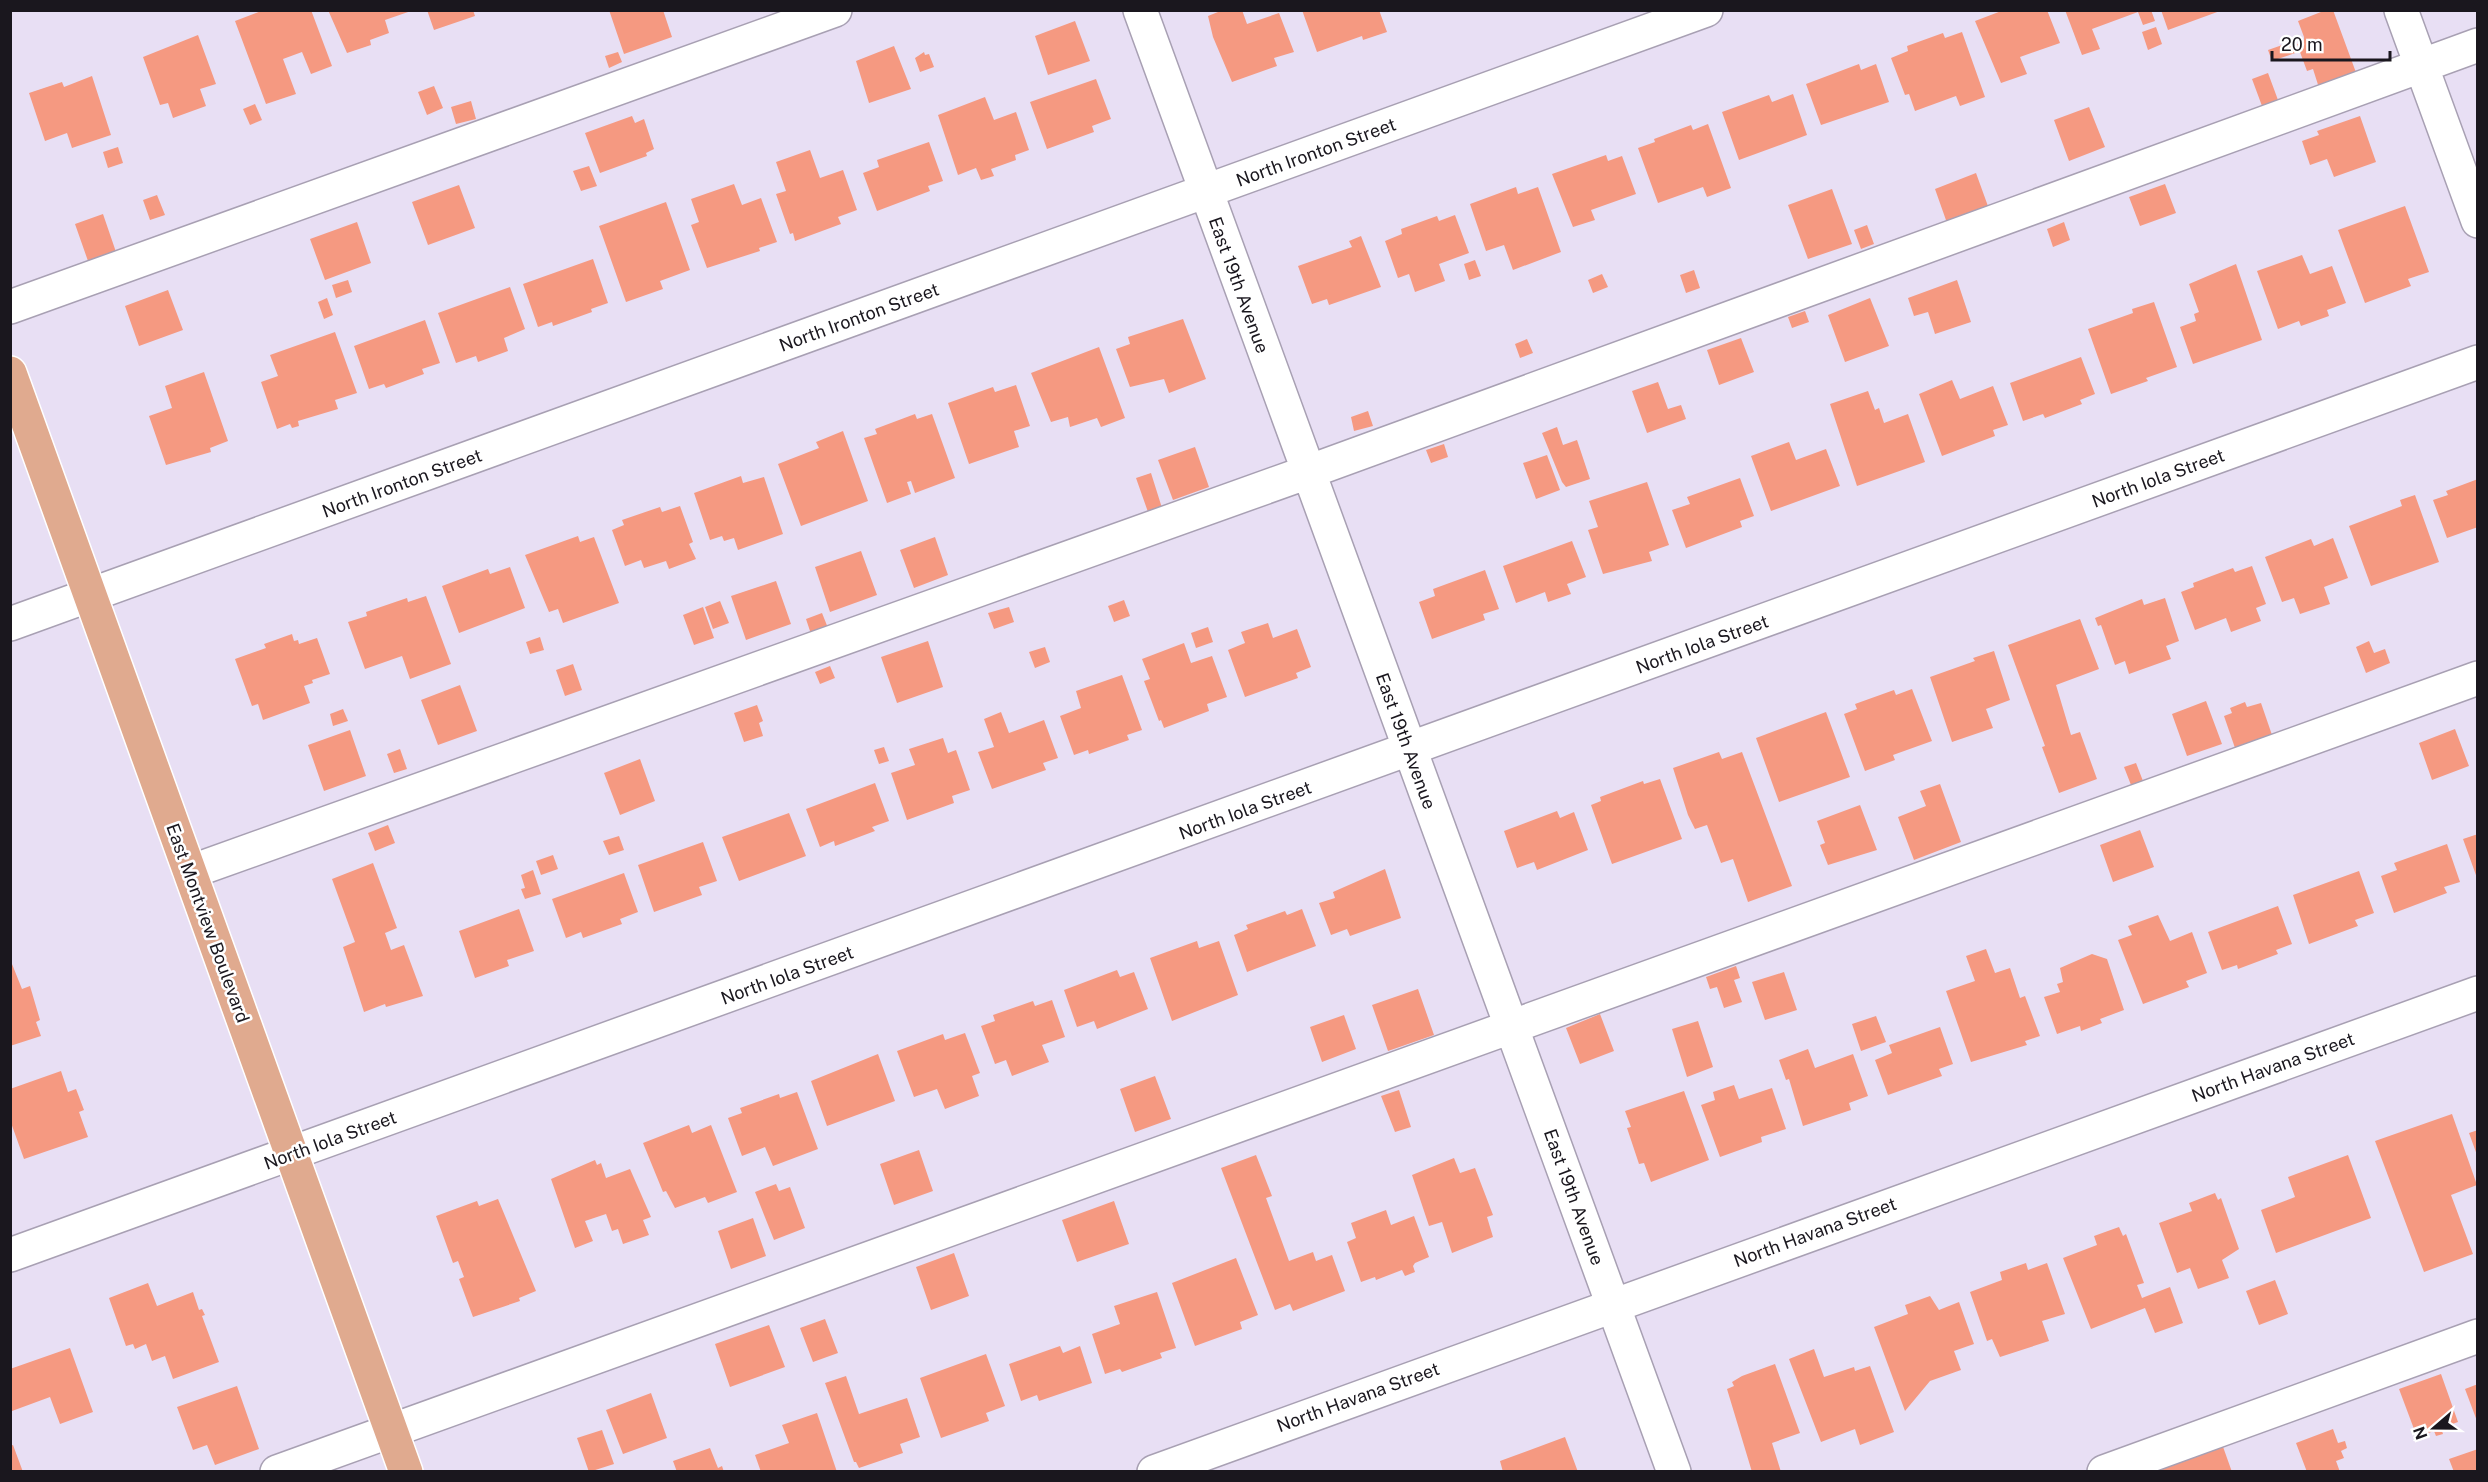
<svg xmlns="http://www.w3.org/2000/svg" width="2488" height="1482" font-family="'Public Sans',sans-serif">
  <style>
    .building { fill: #f59981 }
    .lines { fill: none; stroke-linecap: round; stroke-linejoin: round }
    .minor-casing { stroke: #a8a0b3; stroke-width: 36 }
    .major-casing { stroke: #fff; stroke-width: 36 }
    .minor { stroke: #fff; stroke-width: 33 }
    .major { stroke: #e0aa8f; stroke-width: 33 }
    .labels { text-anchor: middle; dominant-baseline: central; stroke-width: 5; stroke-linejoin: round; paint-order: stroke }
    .street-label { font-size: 18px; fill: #1a171e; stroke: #fff }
  </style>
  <rect width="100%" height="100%" fill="#e8dff4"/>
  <!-- building -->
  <path class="building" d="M264,10H311L332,66L311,74L302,52L283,59L296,94L266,104L235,21Z
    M328,10H411V11L385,20L389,33L370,40L371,45L347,53Z
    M427,10H473L475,16L434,30Z
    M609,10H663L672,37L624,54Z
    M1223,10H1242L1247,24L1279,13L1294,52L1274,58L1277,66L1232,82L1213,37L1208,16Z
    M1302,10H1379L1387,32L1363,40L1362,36L1317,52Z
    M2004,10H2047L2060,43L2020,57L2027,74L2001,83L1975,21Z
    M2065,10H2151L2155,21L2143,25L2138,12L2092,29L2100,49L2082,55Z
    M2161,10H2220V11L2168,30Z
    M2326,10H2333L2358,78L2320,91L2313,69L2307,71L2297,44L2304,42V37L2298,21Z
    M1075,21L1090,61L1048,75L1035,36Z
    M2156,27L2162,44L2148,50L2142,32Z
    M1962,32L1985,97L1960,106L1956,96L1915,111L1909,94L1905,95L1891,58L1908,51L1907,46L1943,33L1945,38Z
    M198,35L216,84L200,89L206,106L173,118L168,103L160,105L143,57Z
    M2294,41L2298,52L2272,61L2268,50Z
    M894,46L911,89L869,103L856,61Z
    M618,52L622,62L609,68L605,56Z
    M924,52L925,55L929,54L934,67L920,72L915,58Z
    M1859,64L1861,70L1876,64L1889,102L1821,125L1806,84Z
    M2268,73L2278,100L2262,106L2252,79Z
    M92,76L111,135L72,148L67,133L45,141L29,93L62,82L64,87Z
    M1096,79L1111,119L1092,126L1094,132L1047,149L1030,102Z
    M434,86L443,108L427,115L418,92Z
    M1793,94L1807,135L1739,160L1722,112L1769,95L1772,102Z
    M985,97L994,120L1016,112L1029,150L1015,155L1016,160L991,169L994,176L981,180L976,168L958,175L938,115Z
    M471,101L476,119L456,124L451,107Z
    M255,104L262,120L250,125L243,109Z
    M2089,107L2105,147L2069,161L2054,120Z
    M632,116L635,123L644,119L654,149L646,153L647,156L600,173L585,133Z
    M2360,116L2376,162L2334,177L2327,159L2310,165L2302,141L2319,135L2317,131Z
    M1708,124L1731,188L1707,197L1703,187L1658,203L1638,148L1655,142L1654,139L1691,125L1693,130Z
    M929,142L943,181L928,186L930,191L877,211L863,173L879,167L877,160Z
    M118,147L123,163L108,168L103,152Z
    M810,150L820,178L843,170L857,210L838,217L841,224L795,241L793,233L790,234L776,194L786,191L776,162Z
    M1606,155L1608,161L1622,156L1636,194L1591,210L1595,220L1573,227L1552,174Z
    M589,166L597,186L581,191L573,171Z
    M1976,173L1989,209L1947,223L1935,189Z
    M734,184L742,205L761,198L777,242L759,248L760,251L707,268L691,225L699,222L691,199Z
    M2165,184L2176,213L2140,226L2129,197Z
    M459,185L475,228L428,245L412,202Z
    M1516,187L1518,194L1538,187L1561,252L1513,270L1504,245L1486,251L1470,204Z
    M1832,189L1852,244L1808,259L1788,205Z
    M157,195L165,215L150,220L143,200Z
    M666,202L690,270L660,281L663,289L626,302L599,226Z
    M2405,206L2429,272L2408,279L2411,286L2365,303L2338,230Z
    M103,214L116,252L88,261L75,224Z
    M1455,215L1469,253L1439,264L1445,281L1415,292L1409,274L1398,278L1385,241L1402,234L1401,229L1437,216L1439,221Z
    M357,222L371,263L325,280L310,239Z
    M2064,222L2070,240L2053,247L2047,229Z
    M1867,225L1874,244L1861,249L1854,230Z
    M1361,236L1381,287L1329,305L1327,299L1312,304L1298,266L1352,247L1349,241Z
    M2302,255L2310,274L2332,266L2346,303L2327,310L2329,316L2301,326L2299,321L2278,329L2257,271Z
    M593,259L608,303L591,309L592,312L553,326L552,322L538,327L523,284Z
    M1475,260L1481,276L1469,280L1464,264Z
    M2236,264L2262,340L2193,364L2180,327L2196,321L2194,314L2199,312L2189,284Z
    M1694,270L1700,288L1686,293L1680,275Z
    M1602,274L1608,287L1593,293L1588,280Z
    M348,280L352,292L336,298L332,285Z
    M1957,280L1971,322L1935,334L1928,312L1914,316L1908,298Z
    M510,287L525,329L504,338L508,351L478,362L476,356L456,363L438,313Z
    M168,290L183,330L139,346L125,306Z
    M327,298L333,315L324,319L318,302Z
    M1870,298L1889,346L1845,362L1828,315Z
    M2154,302L2177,367L2146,378L2148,381L2111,394L2088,329L2133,313L2132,309Z
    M1805,311L1809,322L1792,328L1788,317Z
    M1183,319L1206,379L1169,393L1164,379L1130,387L1116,349L1130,344L1128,337Z
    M425,320L440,363L422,369L424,374L386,388L384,384L369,389L354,346Z
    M335,332L357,393L335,400L338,409L298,421L299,426L292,428L290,424L277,429L261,382L278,376L270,355Z
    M1741,338L1754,372L1719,385L1707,350Z
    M1527,339L1533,353L1520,358L1515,344Z
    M1099,347L1125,418L1101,427L1097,418L1070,427L1068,417L1051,422L1031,373Z
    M2081,357L2095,394L2080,400L2082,404L2045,418L2043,414L2023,421L2010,383Z
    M204,372L228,441L210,448L211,452L166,465L149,416L172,408L165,386Z
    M1952,380L1960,399L1993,386L2008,425L1993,430L1995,436L1942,456L1919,394Z
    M1658,382L1668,409L1681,405L1686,419L1647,433L1632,391Z
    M1016,385L1030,426L1014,431L1019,447L969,464L948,403L993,387L995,392Z
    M1868,391L1875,410L1879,408L1884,423L1908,414L1925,462L1857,486L1830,404Z
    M1368,411L1373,426L1354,431L1351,417Z
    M915,414L917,419L932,414L955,478L915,493L911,481L907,482L911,494L887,503L864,438L877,434L875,429Z
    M1557,427L1563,445L1577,440L1590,479L1566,487L1562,482L1542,433Z
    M843,431L868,501L801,526L778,464L819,448L816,442Z
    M1789,442L1796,460L1826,449L1840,486L1771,511L1751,456Z
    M1444,444L1448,457L1431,463L1426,450Z
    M1195,447L1209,487L1173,500L1158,460Z
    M1547,455L1560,490L1536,499L1523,463Z
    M1151,473L1162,508L1148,512L1136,478Z
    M741,476L743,483L764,477L783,534L738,550L734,538L724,541L722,536L710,540L694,493Z
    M1740,478L1754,516L1740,521L1742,527L1686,548L1672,510L1690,504L1687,497Z
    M2478,479V527L2447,538L2433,500L2448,495L2446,491Z
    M1647,482L1669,545L1649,552L1652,561L1603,574L1588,530L1598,527L1589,501Z
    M2415,495L2439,562L2371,586L2349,526L2402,506L2400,500Z
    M680,506L693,542L689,544L696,559L669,569L666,561L644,568L641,560L625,566L612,530L624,525L622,520L660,507L662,512Z
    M578,536L580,542L594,537L619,603L563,623L558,609L549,612L525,555Z
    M935,537L948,575L914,588L900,550Z
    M2333,538L2348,578L2324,587L2330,604L2300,614L2294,598L2282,602L2265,557L2311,539L2314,546Z
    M1572,541L1586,577L1567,584L1571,594L1548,602L1545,592L1516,603L1503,566Z
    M861,551L877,595L830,612L815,567Z
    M2252,566L2266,604L2256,608L2261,621L2231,632L2226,618L2195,630L2181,592L2194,587L2193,583L2233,568L2235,572Z
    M510,567L525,608L459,633L442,586L488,569L490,574Z
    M1485,570L1499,609L1483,614L1485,620L1432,639L1419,602L1435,596L1433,589Z
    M776,581L791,624L746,640L731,596Z
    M426,596L451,664L410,679L402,656L365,669L348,622L367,616L366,612L407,598L408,602Z
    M2165,598L2179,641L2166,646L2171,659L2129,674L2125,661L2115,665L2101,625L2098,626L2095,618L2142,599L2144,605Z
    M1124,600L1130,616L1114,622L1108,606Z
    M720,601L729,623L713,629L705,607Z
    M703,607L714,638L694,645L683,615Z
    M1009,607L1014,622L994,629L988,613Z
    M822,613L828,628L811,634L806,619Z
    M2080,619L2099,669L2056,685L2071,735L2080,732L2097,779L2059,793L2042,747L2045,746L2008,645Z
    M1268,623L1273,638L1297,629L1311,667L1296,673L1298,678L1245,697L1228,650L1245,643L1241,632Z
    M1208,627L1213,642L1196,648L1191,633Z
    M292,634L294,641L298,640L299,644L317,638L330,674L312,680L313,683L304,686L310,703L263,720L258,704L252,706L235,659L266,648L264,644Z
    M540,637L544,650L530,654L526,642Z
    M928,641L943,687L897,703L881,657Z
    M2369,641L2374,653L2385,649L2390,663L2366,673L2356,647Z
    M1184,643L1191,663L1212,656L1227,697L1207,704L1209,711L1164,728L1161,720L1159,721L1144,681L1150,679L1142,659Z
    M1045,647L1050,662L1035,668L1029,652Z
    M1994,651L2010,700L1986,709L1993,728L1952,742L1930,677L1975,661L1973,658Z
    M573,664L582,690L565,696L556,670Z
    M830,666L835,678L820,684L815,672Z
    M1122,675L1142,730L1127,735L1129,740L1089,754L1088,750L1074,755L1060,716L1081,708L1076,691Z
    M460,685L477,731L438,745L421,700Z
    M1912,689L1932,741L1893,755L1895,760L1865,771L1844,714L1857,709L1855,704L1894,690L1896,695Z
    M2206,701L2222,744L2187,756L2172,714Z
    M2245,702L2247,707L2261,703L2272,735L2235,748L2224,716L2232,713L2230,708Z
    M757,705L763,721L759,723L763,736L744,742L734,713Z
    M343,709L348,721L333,726L330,714Z
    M1001,712L1009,733L1044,720L1058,758L1043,763L1046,770L992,789L978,752L994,747L984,719Z
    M1826,712L1850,777L1779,802L1756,738Z
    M2455,729L2469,766L2432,780L2419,743Z
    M350,730L366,776L324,791L308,745Z
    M943,738L948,753L956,750L970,790L952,796L954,803L907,820L891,773L915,765L909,749Z
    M884,747L889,761L879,764L874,750Z
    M400,749L407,769L394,773L387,754Z
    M1719,752L1722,759L1742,752L1792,886L1748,902L1733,859L1721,863L1707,825L1695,829L1688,815L1673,768Z
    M640,759L655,801L620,815L604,773Z
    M2136,763L2143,781L2131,785L2124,767Z
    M1660,779L1682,839L1612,864L1591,805L1601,801L1600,797L1643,781L1644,784Z
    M875,783L889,821L872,827L875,831L835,846L834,841L820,847L806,809Z
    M1940,784L1961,842L1914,860L1898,817L1926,806L1920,791Z
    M1860,805L1877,850L1828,865L1820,845L1825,843L1817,821Z
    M1557,811L1560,818L1574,812L1588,850L1537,870L1534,862L1517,868L1504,831Z
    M789,813L806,856L739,881L722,837Z
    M388,825L395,843L375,851L368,833Z
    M2140,830L2154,867L2113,882L2100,845Z
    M2478,834V878H2477L2463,839Z
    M619,836L624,850L609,855L603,841Z
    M703,842L717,881L699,887L702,895L654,912L638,865Z
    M2447,844L2460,882L2444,887L2447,893L2394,913L2381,876L2397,870L2394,863Z
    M553,855L558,869L541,875L536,861Z
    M373,863L397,928L385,933L391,950L404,945L423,996L386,1007L385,1004L364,1012L343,947L355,942L332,879Z
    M1385,869L1401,918L1350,936L1347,929L1331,935L1319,903L1335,898L1333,892Z
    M533,870L541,894L525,899L521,889L525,888L521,875Z
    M2359,871L2374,913L2355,920L2358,926L2309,944L2293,895Z
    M624,873L638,912L620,919L622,924L583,938L581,932L566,938L552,899Z
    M2278,906L2292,944L2276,950L2278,954L2238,969L2237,965L2222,970L2208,932Z
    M519,909L534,951L507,960L509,966L475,978L459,931Z
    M1302,909L1316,946L1247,972L1234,935L1248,929L1246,925L1285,911L1287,915Z
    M2158,915L2170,941L2192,932L2207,973L2186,981L2189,987L2143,1004L2118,940L2132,935L2128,926Z
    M1197,941L1199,948L1219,941L1238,995L1172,1021L1150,958Z
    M1986,949L1995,973L2010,968L2020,998L2025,996L2040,1036L2025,1041L2027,1045L1971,1062L1946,991L1975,981L1966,956Z
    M2092,954L2107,959L2124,1010L2100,1019L2102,1023L2081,1031L2080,1026L2057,1034L2044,997L2060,992L2057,984L2063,982L2060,968Z
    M10,959L22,989L30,986L40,1020L36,1022L41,1036L10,1046Z
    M1736,966L1740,978L1734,980L1742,1002L1724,1008L1717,987L1710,989L1706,977Z
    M1117,970L1120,977L1134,972L1148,1009L1097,1029L1094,1021L1077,1027L1064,990Z
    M1784,972L1797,1010L1765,1020L1752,982Z
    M1418,989L1434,1035L1388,1051L1372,1005Z
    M1052,1000L1065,1037L1042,1045L1049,1062L1012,1076L1006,1060L995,1064L981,1026L995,1021L993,1015L1033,1001L1035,1006Z
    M1600,1014L1614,1051L1580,1064L1566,1028Z
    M1344,1015L1356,1049L1322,1062L1310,1027Z
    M1876,1016L1886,1042L1861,1051L1852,1024Z
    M1698,1021L1713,1067L1687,1077L1672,1029Z
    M1940,1027L1953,1064L1939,1069L1942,1076L1888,1095L1875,1060L1892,1053L1889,1045Z
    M965,1033L980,1073L972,1076L979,1096L945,1109L937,1089L914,1097L897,1051L943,1034L945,1040Z
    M1808,1049L1815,1068L1853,1054L1868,1096L1849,1103L1851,1110L1803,1126L1789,1079L1786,1080L1779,1060Z
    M878,1054L895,1101L827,1126L811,1081Z
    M61,1071L68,1092L76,1089L84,1110L79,1112L88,1137L24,1159L10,1120V1089Z
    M1155,1076L1171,1119L1135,1132L1120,1089Z
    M1734,1085L1739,1099L1772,1088L1786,1129L1761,1137L1762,1142L1720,1157L1701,1105L1715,1100L1713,1092Z
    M1399,1090L1411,1127L1395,1132L1381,1096Z
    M1684,1091L1709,1160L1651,1182L1644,1163L1639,1164L1627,1128L1631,1127L1625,1111Z
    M797,1092L818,1149L773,1166L765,1147L742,1156L728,1118L742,1113L740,1108L779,1094L780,1098Z
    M2452,1114L2477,1185L2451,1195L2473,1254L2424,1272L2375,1141Z
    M689,1125L692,1133L711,1125L737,1192L708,1203L705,1197L675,1208L666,1191L663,1192L643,1143Z
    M2478,1130V1155H2477L2469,1133Z
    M919,1150L933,1191L894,1205L880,1164Z
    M1256,1155L1272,1196L1266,1198L1289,1261L1313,1252L1316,1261L1332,1255L1345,1291L1293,1311L1290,1304L1275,1310L1221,1168Z
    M2348,1155L2371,1218L2276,1253L2261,1210L2295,1197L2288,1177Z
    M1454,1158L1460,1173L1475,1168L1493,1215L1487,1217L1493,1237L1452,1253L1442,1222L1429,1226L1412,1175Z
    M595,1160L597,1165L601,1163L606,1178L630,1169L651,1217L643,1220L649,1235L623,1244L618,1229L612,1231L606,1214L585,1221L593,1241L575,1248L551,1179Z
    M776,1184L779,1191L790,1187L805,1228L774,1240L755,1192Z
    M2215,1193L2218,1200L2221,1198L2239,1249L2222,1260L2229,1278L2198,1289L2190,1268L2177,1273L2159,1223L2192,1211L2189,1203Z
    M498,1199L536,1291L519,1298L520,1301L473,1317L459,1279L464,1277L458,1261L453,1263L436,1216L477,1201L479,1206Z
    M1114,1201L1129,1244L1077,1262L1062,1220Z
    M1386,1210L1391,1225L1414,1216L1429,1257L1415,1263L1413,1266L1415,1272L1405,1276L1402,1270L1376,1280L1375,1277L1361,1282L1347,1242L1356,1238L1351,1223Z
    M753,1218L766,1256L731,1269L718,1231Z
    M2119,1227L2123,1236L2126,1234L2144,1283L2137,1285L2142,1298L2170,1287L2183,1323L2155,1333L2145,1308L2091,1329L2063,1258L2097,1245L2094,1236Z
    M954,1253L969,1296L931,1310L916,1267Z
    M1236,1258L1258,1315L1240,1322L1242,1329L1195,1346L1172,1283Z
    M2026,1263L2028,1270L2047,1263L2065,1314L2042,1321L2049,1341L2000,1357L1992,1339L1987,1341L1970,1292L2002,1280L2000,1272Z
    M2275,1280L2288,1314L2259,1325L2246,1291Z
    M148,1283L157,1306L193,1292L199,1310L202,1309L205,1315L202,1316L219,1362L173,1379L165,1356L152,1361L146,1344L135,1349L133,1344L126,1346L109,1298Z
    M1157,1292L1176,1348L1160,1353L1162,1358L1122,1372L1120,1369L1105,1374L1092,1334L1120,1324L1114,1306Z
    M1930,1296L1939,1310L1959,1302L1974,1344L1954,1351L1961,1370L1930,1381L1905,1411L1874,1327L1908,1314L1905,1305Z
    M825,1319L838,1353L813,1362L800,1328Z
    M769,1325L785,1367L730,1387L715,1344Z
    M1060,1346L1063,1353L1080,1346L1092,1383L1039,1401L1037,1395L1021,1401L1009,1364Z
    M70,1348L93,1412L60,1424L50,1397L12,1411L10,1369Z
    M1814,1349L1824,1377L1854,1367L1855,1371L1870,1366L1894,1432L1860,1445L1855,1429L1821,1442L1789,1359Z
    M986,1354L1005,1406L986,1413L989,1421L941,1438L920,1378Z
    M1775,1364L1800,1433L1772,1443L1781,1472H1752L1727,1389L1734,1386L1732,1382L1742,1376Z
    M2441,1374L2458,1422L2441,1428L2443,1434L2436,1436L2434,1431L2417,1437L2399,1389Z
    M846,1376L859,1414L907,1398L920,1437L900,1444L903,1453L859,1468L856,1462H854L825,1383Z
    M2478,1384V1421H2477L2465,1389Z
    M237,1386L259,1449L215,1465L207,1445L193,1450L177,1407Z
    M651,1393L667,1438L623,1454L606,1410Z
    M817,1413L837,1472H761L755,1455L789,1443L782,1425Z
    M2333,1429L2338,1443L2345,1441L2347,1448L2341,1451L2344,1458L2336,1461L2340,1472H2307L2296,1443Z
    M602,1430L614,1464L589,1472L577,1438Z
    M1565,1437L1578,1472H1503L1500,1461Z
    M2222,1444L2232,1472H2160L2157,1465Z
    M13,1445L23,1472H10V1446Z
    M710,1448L718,1468L722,1466L724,1472H677L673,1461Z
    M2478,1449V1472H2454L2449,1459Z"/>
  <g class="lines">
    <!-- minor casing -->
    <g class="minor-casing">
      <path id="minor" d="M1140,10L1674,1472
        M2401,10L2478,221
        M10,307L835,10
        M10,624L1706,10
        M190,872L1308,472L2478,45
        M10,1255L2478,362
        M277,1472L2478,678
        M1154,1472L2478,993
        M2104,1472L2478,1336"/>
    </g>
    <!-- major casing -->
    <g class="major-casing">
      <path id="major" d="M10,373L406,1472"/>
    </g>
    <!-- minor -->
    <use href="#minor" class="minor"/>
    <!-- major -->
    <use href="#major" class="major"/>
  </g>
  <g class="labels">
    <!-- street labels -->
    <g class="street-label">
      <text transform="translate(1316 152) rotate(-20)">North Ironton Street</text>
      <text transform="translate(1239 285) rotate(70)">East 19th Avenue</text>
      <text transform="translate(859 317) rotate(-20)">North Ironton Street</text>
      <text transform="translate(2158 478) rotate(-20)">North Iola Street</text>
      <text transform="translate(402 483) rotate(-20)">North Ironton Street</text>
      <text transform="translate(1702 644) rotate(-20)">North Iola Street</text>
      <text transform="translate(1406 741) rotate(70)">East 19th Avenue</text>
      <text transform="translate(1245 810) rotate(-20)">North Iola Street</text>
      <text transform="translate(208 923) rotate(70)">East Montview Boulevard</text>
      <text transform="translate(787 975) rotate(-20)">North Iola Street</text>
      <text transform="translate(2273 1067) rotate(-20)">North Havana Street</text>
      <text transform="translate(330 1140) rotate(-20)">North Iola Street</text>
      <text transform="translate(1574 1197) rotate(70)">East 19th Avenue</text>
      <text transform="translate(1815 1232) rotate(-20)">North Havana Street</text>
      <text transform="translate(1358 1397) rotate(-20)">North Havana Street</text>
    </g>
  </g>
  <!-- border -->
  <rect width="2488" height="1482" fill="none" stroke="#1a171e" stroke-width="24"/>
  <!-- north arrow -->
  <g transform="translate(2434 1428) rotate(250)" stroke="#ffffff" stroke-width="4.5" paint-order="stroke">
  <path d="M0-4.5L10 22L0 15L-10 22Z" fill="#1a171e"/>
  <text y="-9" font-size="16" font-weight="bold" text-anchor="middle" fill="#1a171e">N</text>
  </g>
  <!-- scale -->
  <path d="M2272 51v9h118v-9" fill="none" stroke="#1a171e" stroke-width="3"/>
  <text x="2281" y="51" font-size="18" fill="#1a171e" stroke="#ffffff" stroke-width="4.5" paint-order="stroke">20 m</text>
</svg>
